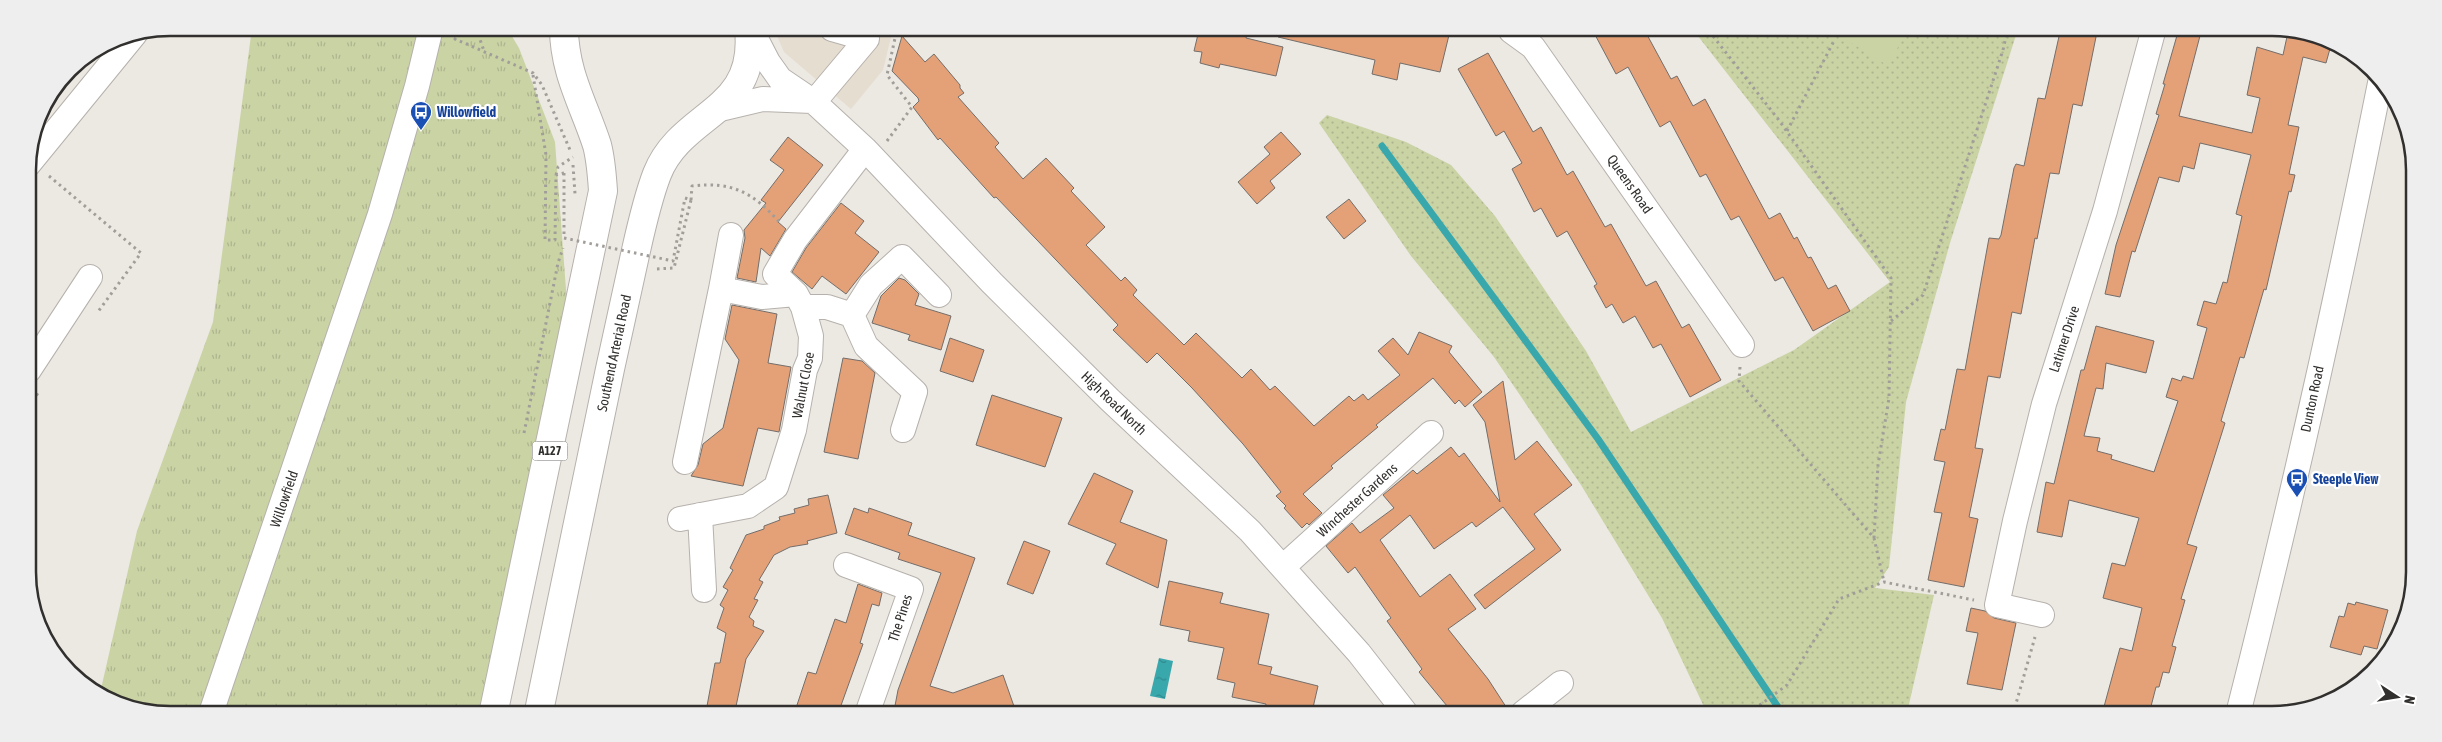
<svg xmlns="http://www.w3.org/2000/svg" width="2442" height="742" font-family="'Asap Condensed',sans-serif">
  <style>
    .built { fill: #e6ddd1 }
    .grass { fill: url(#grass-tufts) }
    .park { fill: url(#park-dots) }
    .garden { fill: #cad3a4 }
    .water { fill: url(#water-ripples) }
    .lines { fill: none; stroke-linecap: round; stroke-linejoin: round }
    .stream { stroke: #39a8ad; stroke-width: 7 }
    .building { fill: #e4a077; stroke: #746e6a }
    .minor-casing { stroke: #b6b1ac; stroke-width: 26 }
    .highway-casing { stroke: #b6b1ac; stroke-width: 30 }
    .path { stroke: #a19e9a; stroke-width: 3; stroke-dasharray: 2.5 4; stroke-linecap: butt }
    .minor { stroke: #fff; stroke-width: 24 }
    .highway { stroke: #fff; stroke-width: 28 }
    .path-bridge { stroke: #a19e9a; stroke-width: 3; stroke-dasharray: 2.5 4; stroke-linecap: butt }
    .labels { text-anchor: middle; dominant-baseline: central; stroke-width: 4.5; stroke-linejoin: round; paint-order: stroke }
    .shield { fill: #fff; stroke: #706e6d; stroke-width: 1 }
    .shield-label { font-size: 12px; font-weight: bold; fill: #32302e }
    .transit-label { font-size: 14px; font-weight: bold; fill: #164399; stroke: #fff; text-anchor: start }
    .street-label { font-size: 14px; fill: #32302e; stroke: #fff }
    .rim { fill: none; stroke: #32302e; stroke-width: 2.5 }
  </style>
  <defs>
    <pattern id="grass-tufts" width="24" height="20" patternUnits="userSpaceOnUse" patternTransform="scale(1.25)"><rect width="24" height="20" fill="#cad3a4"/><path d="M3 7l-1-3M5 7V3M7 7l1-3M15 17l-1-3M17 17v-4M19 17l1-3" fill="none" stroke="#aeb58e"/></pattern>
    <pattern id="park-dots" width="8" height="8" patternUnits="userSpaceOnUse" patternTransform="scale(1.25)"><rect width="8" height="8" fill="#cad3a4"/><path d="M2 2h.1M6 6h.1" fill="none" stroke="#aeb58e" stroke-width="1.8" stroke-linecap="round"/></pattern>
    <pattern id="water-ripples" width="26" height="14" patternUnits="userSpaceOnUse" patternTransform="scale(1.25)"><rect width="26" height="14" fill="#39a8ad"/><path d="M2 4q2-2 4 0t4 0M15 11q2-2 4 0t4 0" fill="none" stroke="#31898d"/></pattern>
  </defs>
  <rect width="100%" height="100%" fill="#ece8e2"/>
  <!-- built -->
  <path class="built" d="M774,29H893L883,70L851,109L784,52Z"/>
  <!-- grass -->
  <path class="grass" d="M252,28H507L519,48L555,142L567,303L482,710H134L101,689L137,531L213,322Z"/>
  <!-- park -->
  <path class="park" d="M1694,31L2017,32L1950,243L1906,402L1889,567L1875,588L1934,595L1907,713H1707L1662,618L1581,485L1494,357L1411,256L1319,123L1327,115L1406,142L1451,165L1495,216L1586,351L1631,432L1794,350L1890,282Z"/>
  <!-- garden -->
  <path class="garden" d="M1832,31H1908L1887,65Z"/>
  <!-- water -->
  <path class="water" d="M1159,658L1173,661L1165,699L1150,696Z"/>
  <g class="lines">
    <!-- stream -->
    <path class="stream" d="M1382,146L1598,439L1782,713"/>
  </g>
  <!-- building -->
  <path class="building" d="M1199,30H1247L1246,38L1283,47L1276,76L1220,64L1219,68L1200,63L1202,52L1194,51Z
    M1279,30H1429L1449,35L1440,72L1400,63L1397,80L1372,74L1375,60L1278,37Z
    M1593,31H1645L1671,79L1677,76L1693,106L1705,99L1769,219L1780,213L1794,239L1797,237L1808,258L1811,257L1828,289L1836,285L1850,311L1813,331L1783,277L1775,281L1739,216L1731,220L1706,174L1700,177L1670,121L1660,127L1628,67L1616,74Z
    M2060,32H2097L2082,106L2073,104L2059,174L2050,173L2037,239L2035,238L2021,314L2012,312L2000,378L1988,376L1975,448L1983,449L1969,517L1978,519L1964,587L1928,580L1942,513L1934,512L1945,462L1934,460L1941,429L1945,430L1957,369L1965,370L1989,238L1999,239L2001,235L2014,168L2016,164L2024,166L2038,98L2045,99Z
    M2178,32H2201L2179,116L2252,133L2260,98L2247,95L2257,47L2283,55L2288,32H2308L2331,45L2326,63L2303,57L2288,125L2299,127L2289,174L2295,175L2291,192L2289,191L2266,290L2264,289L2244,358L2240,357L2221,421L2225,423L2187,544L2197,547L2181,599L2185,600L2172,646L2176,647L2169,673L2163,672L2159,687H2156L2149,714H2102L2120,648L2132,651L2142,608L2103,598L2112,563L2125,566L2139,518L2069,500L2062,537L2037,532L2046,482L2054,484L2081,370H2084L2096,326L2154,341L2146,373L2106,363L2103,389L2096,388L2084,436L2100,438L2097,451L2112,455L2111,459L2154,472L2178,401L2166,397L2172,378L2181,381L2183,376L2193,379L2207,328L2197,325L2204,301L2216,304L2223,282L2227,283L2242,216L2236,214L2251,155L2200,143L2194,169L2183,166L2179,182L2159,177L2135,252L2132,251L2120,297L2105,294L2116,245L2159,115L2156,114L2165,84H2163Z
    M902,36L925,62L934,54L960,85V88L964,93L958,97L999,143L995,147L1023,179L1046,158L1074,188L1071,191L1105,227L1086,245L1121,281L1125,277L1137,290L1133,295L1184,345L1196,333L1242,378L1251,369L1270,390L1275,386L1314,426L1349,396L1354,401L1363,394L1368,400L1400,375L1378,351L1393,338L1408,355L1419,332L1452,346L1449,352L1482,392L1465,407L1459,400L1455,404L1433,378L1376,425L1378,427L1331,466L1333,468L1303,494L1322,513L1309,525L1307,523L1302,528L1284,508L1286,506L1276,496L1281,492L1243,444L1192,388L1157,353L1147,363L1113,330L1118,325L996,197L994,198L940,138L938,140L913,107L919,101L918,98L892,71Z
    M1488,53L1533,132L1541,127L1567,175L1573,171L1605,227L1611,224L1646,286L1656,281L1682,328L1689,324L1721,380L1690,397L1661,344L1653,348L1635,316L1623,323L1612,304L1606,308L1594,286L1597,284L1567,231L1557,237L1541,208L1534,212L1512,169L1522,163L1504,131L1496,136L1458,69Z
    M1281,132L1301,154L1270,181L1275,188L1257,204L1238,182L1270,154L1264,147Z
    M788,137L823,165L778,222L786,229L770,256L761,248L756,282L737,278L745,238L744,230L766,203L761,200L784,170L770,160Z
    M1349,199L1366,221L1344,239L1326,217Z
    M841,203L864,221L855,233L879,252L846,294L822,276L812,289L792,272L806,248Z
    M899,278L905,280L919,294L915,305L951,316L941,350L908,340L910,335L872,323L881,296Z
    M732,305L777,314L768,363L791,367L779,432L758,428L743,486L691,476L698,465L703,444L723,428L739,360L725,339Z
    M950,338L984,350L973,382L940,371Z
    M843,358L862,361L875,373L858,459L824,452Z
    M1503,381L1515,460L1537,441L1572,485L1534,514L1561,550L1485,609L1474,595L1535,549L1503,507L1476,527L1472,522L1434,549L1410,515L1380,540L1420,597L1450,574L1476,609L1448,629L1488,679L1510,713L1452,712L1419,672L1422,669L1387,621L1391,618L1355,567L1348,573L1326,546L1352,523L1360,533L1394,508L1383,495L1413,470L1417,474L1451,447L1459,457L1464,453L1500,502L1485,422L1473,405Z
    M992,395L1062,418L1045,467L976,445Z
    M1094,473L1133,491L1120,522L1167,540L1158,588L1106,564L1116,544L1068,524Z
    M828,495L837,533L807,541L808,544L790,547L774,555L759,580L763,582L754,599L758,600L749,617L754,621L753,626L764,631L746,659L735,711H710V707L707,706L715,663H720L726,633L717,628L724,608L720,605L728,590L723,587L733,570L730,568L746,535L764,529V526L780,520L779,517L795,513L794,509L809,505L808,499Z
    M854,508L868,513L869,508L912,523L908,535L975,558L930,686L953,693L1003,675L1016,712L894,711L898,690L941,573L898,559L900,553L845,534Z
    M1024,541L1050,551L1033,594L1007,584Z
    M1169,581L1223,593L1220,603L1269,614L1258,664L1272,667L1270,674L1318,686L1312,712H1264L1266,704L1232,697L1235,683L1217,679L1224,648L1188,641L1190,631L1160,625Z
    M858,584L882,593L879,606L872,604L860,643L863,644L839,711H795L808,672L816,674L835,619L846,623Z
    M2356,602L2388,610L2377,649L2364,646L2361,655L2330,647L2339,616L2344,617L2348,603L2355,605Z
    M1971,608L1985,611L1994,618L2016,623L2002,690L1967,684L1978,633L1966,631Z"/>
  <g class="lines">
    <!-- minor casing -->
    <g class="minor-casing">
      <path id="minor" d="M751,29L768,62L780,79L814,102L865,149L992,283L1110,400L1250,531L1359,653L1405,712
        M1511,31L1533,47L1742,345
        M814,102L867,39L832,29
        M720,109L763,99L812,101
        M28,165L135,34
        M721,289L731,235
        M803,307H827L852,315L871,285L902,257L939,295
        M852,315L866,346L915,392L903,430
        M29,370L90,277
        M685,462L721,289L762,297L796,294
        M700,515L704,590
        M680,519L748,506L776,487L794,430L805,370L810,358L811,336L803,307L796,294L775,274L795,240L865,149
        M846,565L911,589L868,711
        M1283,567L1431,433
        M2042,615L1997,605L2015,521L2044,404L2105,211L2153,32
        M212,710L380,214L417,86L431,28
        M1523,713L1561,683
        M2238,714C2291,505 2338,294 2380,83"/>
    </g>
    <!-- highway casing -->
    <g class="highway-casing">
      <path id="highway" d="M494,710L603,191C602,176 601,160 597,145C584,105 564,72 564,28
        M539,711C562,597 586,483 610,369C618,331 627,293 635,255C641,228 647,200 657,174C682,111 758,114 749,29"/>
    </g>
    <!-- path -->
    <path class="path" d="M464,28L455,39L533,73L542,85L570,150
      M476,28L484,51
      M1709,31L1778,119L1891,278L1889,398L1878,465L1874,538
      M533,75L546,155L545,240H555L556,175L564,173
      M1787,131L1835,39
      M887,141L912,107L887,75L897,29
      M573,165L575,194
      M556,175L558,167L573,157
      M49,176L141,253L97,313
      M691,200L692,186C732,181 754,193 780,223
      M657,269L674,268L691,200L685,198
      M1891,321L1923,295L2003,50L2007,32
      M1740,367L1739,381L1874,538L1884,582
      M29,406L40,390
      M524,433L558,263L563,248
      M1749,713L1787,685L1839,599L1884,582L1974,600
      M2013,714L2035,637"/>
    <!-- minor -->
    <use href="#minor" class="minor"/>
    <!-- highway -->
    <use href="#highway" class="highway"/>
    <!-- path-bridge -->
    <path class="path-bridge" d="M564,173V238L673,261L685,198"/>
  </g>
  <!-- icons -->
  <defs>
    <g id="bus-pin" transform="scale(1.125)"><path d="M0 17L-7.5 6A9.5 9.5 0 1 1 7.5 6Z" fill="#1a4fb4" stroke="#fff"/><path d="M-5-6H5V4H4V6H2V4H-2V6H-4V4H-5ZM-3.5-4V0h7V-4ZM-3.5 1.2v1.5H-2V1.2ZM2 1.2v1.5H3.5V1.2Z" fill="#fff"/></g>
  </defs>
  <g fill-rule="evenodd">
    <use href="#bus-pin" x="421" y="112"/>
    <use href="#bus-pin" x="2297" y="479"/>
  </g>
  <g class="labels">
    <!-- shield labels -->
    <rect class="shield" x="532.5" y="441.5" width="35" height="19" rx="4"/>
    <g class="shield-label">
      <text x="550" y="451">A127</text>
    </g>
    <!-- transit labels -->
    <g class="transit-label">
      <text x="437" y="112">Willowfield</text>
      <text x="2313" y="479">Steeple View</text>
    </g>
    <!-- street labels -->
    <g class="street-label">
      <text transform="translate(1630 184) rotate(55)">Queens Road</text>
      <text transform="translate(2064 339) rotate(-72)">Latimer Drive</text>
      <text transform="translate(614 353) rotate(-78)">Southend Arterial Road</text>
      <text transform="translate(803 385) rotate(-79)">Walnut Close</text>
      <text transform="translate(2312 399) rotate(-78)">Dunton Road</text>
      <text transform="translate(1114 403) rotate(44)">High Road North</text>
      <text transform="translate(284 499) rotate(-71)">Willowfield</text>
      <text transform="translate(1357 500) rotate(-42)">Winchester Gardens</text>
      <text transform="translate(900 618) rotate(-72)">The Pines</text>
    </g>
  </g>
  <!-- crop -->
  <path d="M0 0H2442V742H0ZM170 36H2272A134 134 0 0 1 2406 170V572A134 134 0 0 1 2272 706H170A134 134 0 0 1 36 572V170A134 134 0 0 1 170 36Z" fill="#efeeee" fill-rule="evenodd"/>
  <path class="rim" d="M170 36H2272A134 134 0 0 1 2406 170V572A134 134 0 0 1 2272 706H170A134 134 0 0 1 36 572V170A134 134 0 0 1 170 36Z"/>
  <!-- north arrow -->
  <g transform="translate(2397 697) rotate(102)" stroke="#ffffff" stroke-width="4" paint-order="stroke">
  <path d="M0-4L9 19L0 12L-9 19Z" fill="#32302e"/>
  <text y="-8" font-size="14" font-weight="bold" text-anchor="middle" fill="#32302e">N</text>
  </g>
</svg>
